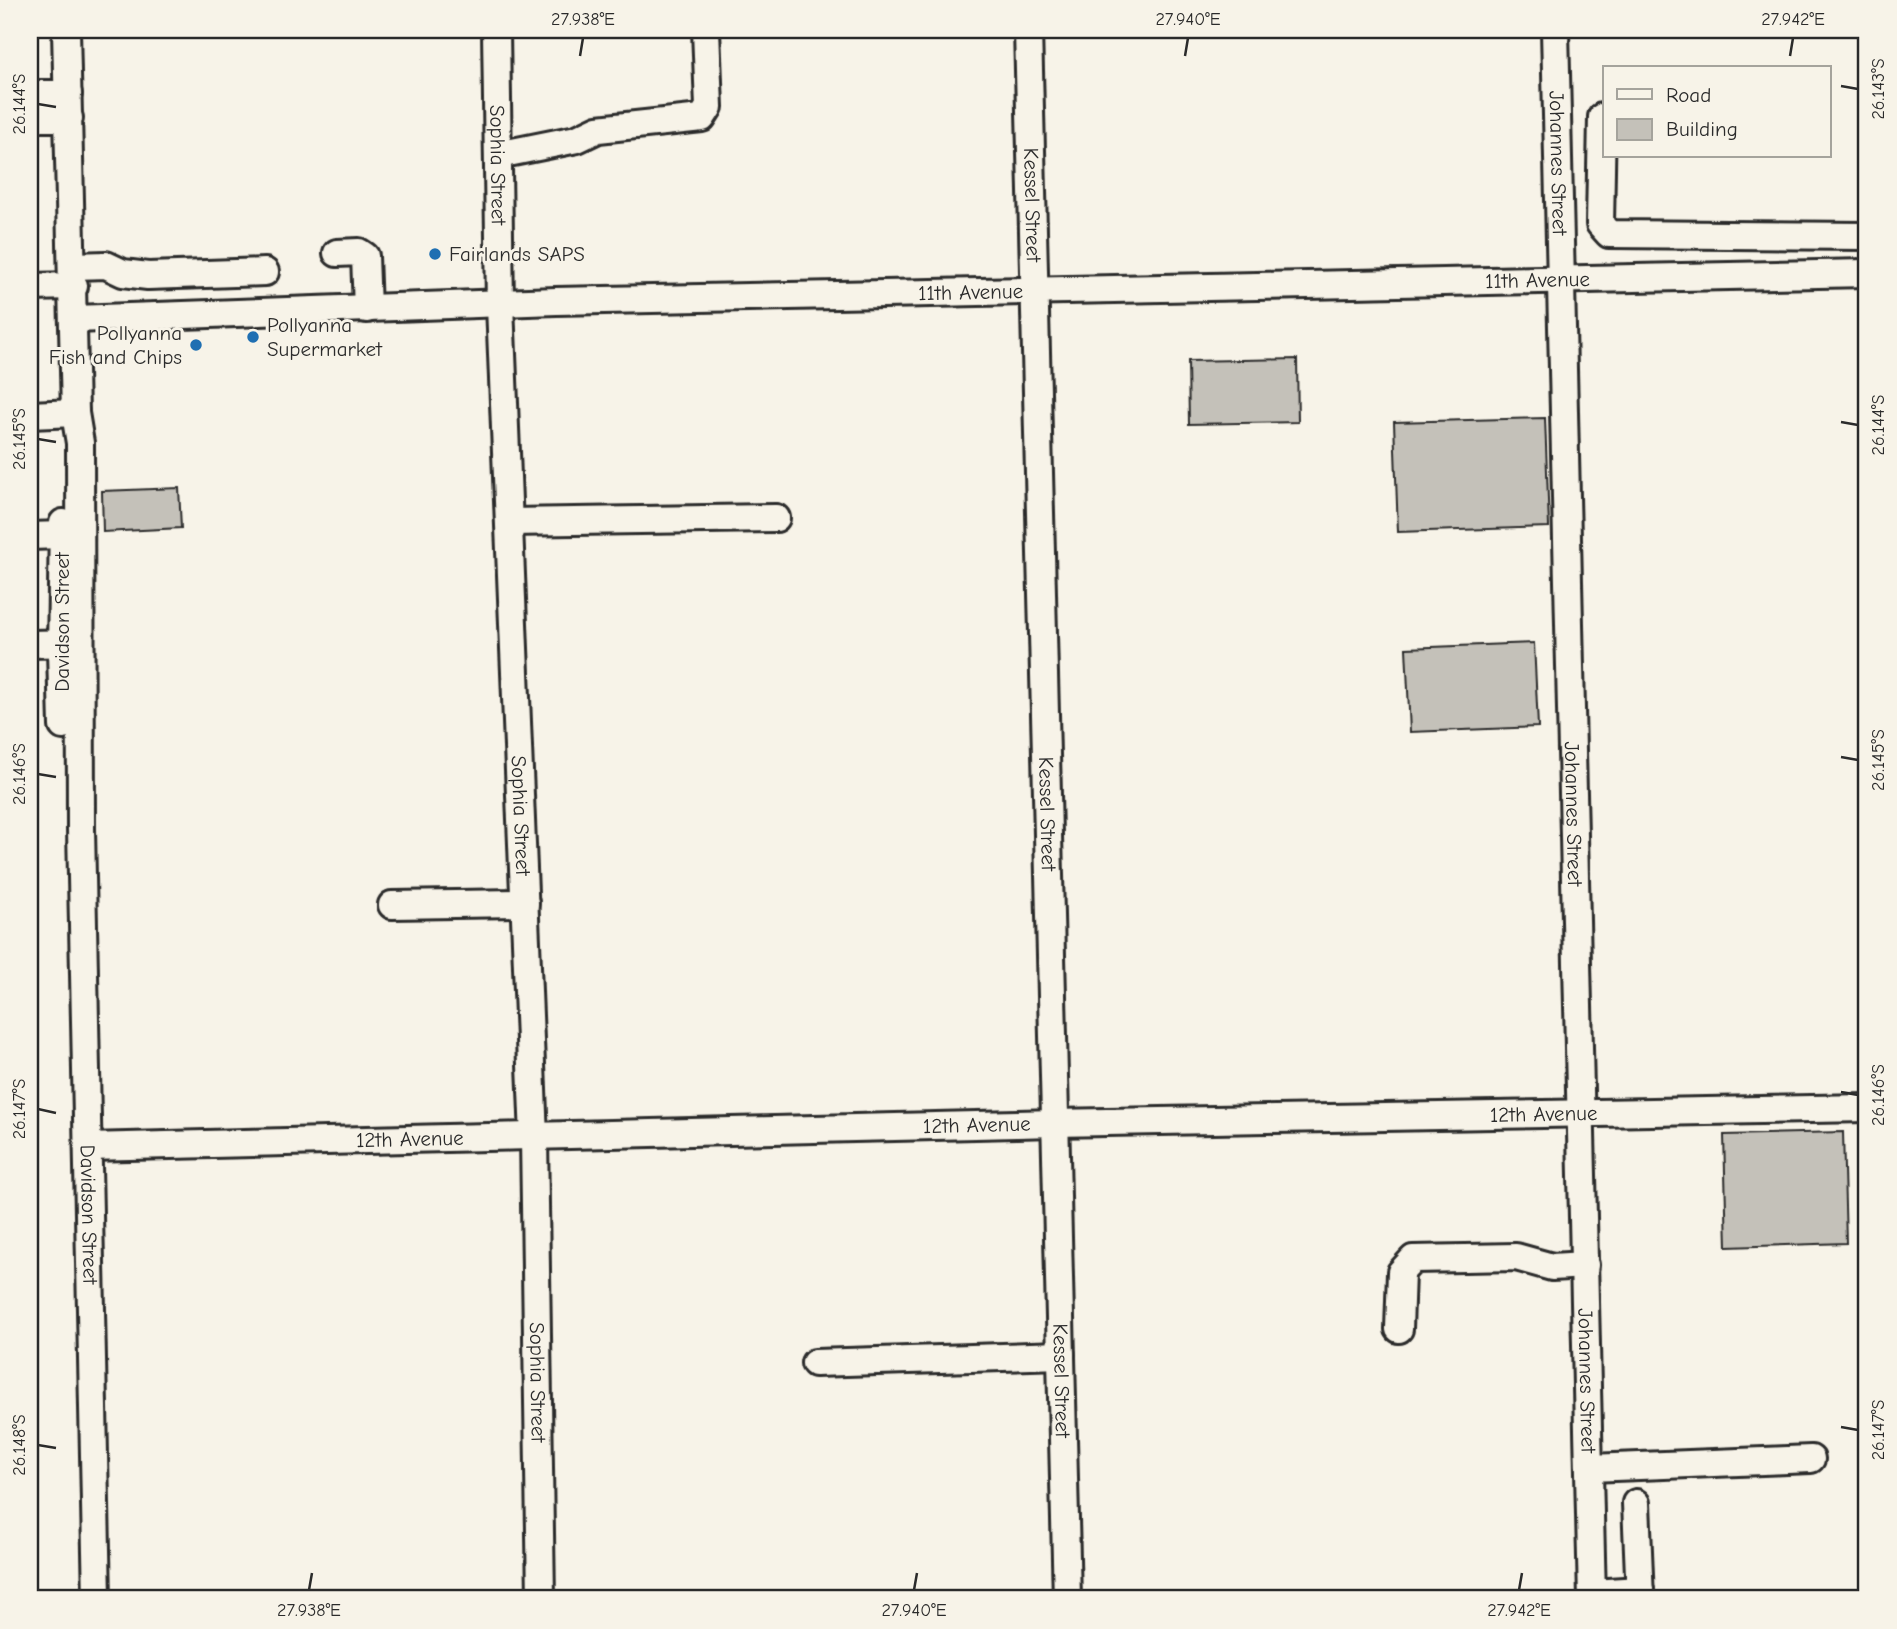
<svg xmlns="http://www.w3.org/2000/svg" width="1897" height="1629" font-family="'Comic Neue',sans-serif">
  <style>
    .building { fill: #c4c1b9; stroke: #2b2b2b; stroke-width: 2 }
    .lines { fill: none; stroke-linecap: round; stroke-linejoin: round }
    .minor-casing { stroke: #2b2b2b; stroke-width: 32 }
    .minor { stroke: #f7f3e8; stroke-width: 26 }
    .ticks { fill: none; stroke: #2b2b2b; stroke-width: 2.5 }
    .poi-dot { fill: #1f6fb2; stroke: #f7f3e8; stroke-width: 2.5 }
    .labels { text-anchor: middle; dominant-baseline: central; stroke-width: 6; stroke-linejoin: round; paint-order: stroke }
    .street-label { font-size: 21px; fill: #2b2b2b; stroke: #f7f3e8 }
    .poi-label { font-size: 21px; fill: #2b2b2b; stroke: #f7f3e8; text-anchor: start }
    .neatline { fill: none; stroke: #2b2b2b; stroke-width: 2.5 }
    .ticks-label { font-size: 18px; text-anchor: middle; fill: #2b2b2b }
  </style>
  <rect width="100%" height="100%" fill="#f7f3e8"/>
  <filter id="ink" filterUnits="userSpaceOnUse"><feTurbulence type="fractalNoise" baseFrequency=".0143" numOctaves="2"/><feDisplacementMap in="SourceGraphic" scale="14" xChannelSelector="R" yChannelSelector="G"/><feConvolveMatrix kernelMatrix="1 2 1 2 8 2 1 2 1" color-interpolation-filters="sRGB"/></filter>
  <g filter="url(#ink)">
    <!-- building -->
    <path class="building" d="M1297,359L1298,422L1189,424L1188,361Z
      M1545,418L1549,527L1398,532L1394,422Z
      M179,488L181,528L103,532L102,491Z
      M1534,643L1538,727L1410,732L1406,648Z
      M1843,1132L1846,1243L1727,1247L1724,1135Z"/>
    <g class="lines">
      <!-- minor casing -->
      <g class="minor-casing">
        <g id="minor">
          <path id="s1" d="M66,30L75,413L80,443L81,829L97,1599"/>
          <path id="s2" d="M496,30L500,305L534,1138L541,1599"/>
          <path id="s3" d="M1028,30L1067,1599"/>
          <path id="s4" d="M1555,30L1592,1599"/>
          <path d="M30,94H68"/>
          <path d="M1602,117L1600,224L1609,234L1867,236"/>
          <path d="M30,118H69"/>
          <path d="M498,155L577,139L598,129L702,118L709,107L706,30"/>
          <path d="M337,253L359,252L365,256L367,309"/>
          <path d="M74,266L106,265L123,273L148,276L265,272"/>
          <path d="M30,287L74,286"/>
          <path id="s5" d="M75,319L556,301L1867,273"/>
          <path d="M30,415L75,413"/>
          <path d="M509,522L776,518"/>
          <path d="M63,523L61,651L63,726"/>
          <path d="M30,536L62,535"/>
          <path d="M30,644L78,643"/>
          <path d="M392,905L525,903"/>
          <path id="s6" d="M88,1147L1054,1123L1867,1108"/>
          <path d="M1399,1329L1401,1272L1413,1259L1516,1257L1552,1267L1585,1265"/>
          <path d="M815,1363L1061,1355"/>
          <path d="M1590,1468L1811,1459"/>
          <path d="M1636,1503L1640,1599"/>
          <path d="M1592,1593L1640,1590"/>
        </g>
      </g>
      <!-- minor -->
      <use href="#minor" class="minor"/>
    </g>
  </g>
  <!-- ticks -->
  <path class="ticks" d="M580,56L583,38M1185,56L1188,38M1790,56L1793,38M1841,86L1858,89M38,104L56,107M1841,422L1858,425M38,439L56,442M1841,757L1858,760M38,774L56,777M1841,1092L1858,1095M38,1109L56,1113M1841,1427L1858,1430M38,1445L56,1448M309,1590L312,1573M914,1590L917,1573M1519,1590L1522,1573"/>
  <!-- markers -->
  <g class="poi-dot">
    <circle cx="435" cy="254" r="7"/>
    <circle cx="253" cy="337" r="7"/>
    <circle cx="196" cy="345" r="7"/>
  </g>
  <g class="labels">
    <!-- street labels -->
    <g class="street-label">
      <text stroke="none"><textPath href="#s2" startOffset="135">Sophia Street</textPath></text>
      <text stroke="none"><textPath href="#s4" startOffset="133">Johannes Street</textPath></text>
      <text stroke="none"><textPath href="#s3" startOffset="175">Kessel Street</textPath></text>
      <text stroke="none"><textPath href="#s5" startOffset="1463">11th Avenue</textPath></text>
      <text stroke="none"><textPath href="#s5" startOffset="896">11th Avenue</textPath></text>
      <text transform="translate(62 622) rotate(-90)">Davidson Street</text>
      <text stroke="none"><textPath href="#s2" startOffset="786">Sophia Street</textPath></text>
      <text stroke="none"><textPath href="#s4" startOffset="784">Johannes Street</textPath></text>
      <text stroke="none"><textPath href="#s3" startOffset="784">Kessel Street</textPath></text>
      <text stroke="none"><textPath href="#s6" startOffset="1456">12th Avenue</textPath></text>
      <text stroke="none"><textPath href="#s6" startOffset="889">12th Avenue</textPath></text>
      <text stroke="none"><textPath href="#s6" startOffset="322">12th Avenue</textPath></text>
      <text stroke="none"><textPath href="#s1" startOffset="1185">Davidson Street</textPath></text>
      <text stroke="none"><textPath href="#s2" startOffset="1353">Sophia Street</textPath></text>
      <text stroke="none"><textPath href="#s3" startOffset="1351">Kessel Street</textPath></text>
      <text stroke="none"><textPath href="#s4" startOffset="1351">Johannes Street</textPath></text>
    </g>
    <!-- poi labels -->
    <g class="poi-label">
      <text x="449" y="254">Fairlands SAPS</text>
      <text x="267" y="325">Pollyanna<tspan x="267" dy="24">Supermarket</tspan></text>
      <text x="182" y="333" text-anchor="end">Pollyanna<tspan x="182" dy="24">Fish and Chips</tspan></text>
    </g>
  </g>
  <!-- margin -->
  <rect width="1897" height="1629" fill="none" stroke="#f7f3e8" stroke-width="77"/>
  <!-- legend -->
  <rect x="1603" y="66" width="228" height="91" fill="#f7f3e8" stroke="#a5a39c" stroke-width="2"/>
  <rect x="1617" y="89" width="35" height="10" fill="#f7f3e8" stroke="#a5a39c" stroke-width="2"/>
  <text x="1666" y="102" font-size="21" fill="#2b2b2b">Road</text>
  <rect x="1617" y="119" width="35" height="21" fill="#c4c1b9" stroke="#a5a39c" stroke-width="2"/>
  <text x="1666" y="136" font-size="21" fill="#2b2b2b">Building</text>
  <rect x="38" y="38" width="1820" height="1552" class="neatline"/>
  <g class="ticks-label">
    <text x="583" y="25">27.938°E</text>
    <text x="1188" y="25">27.940°E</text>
    <text x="1793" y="25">27.942°E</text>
    <text transform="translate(1878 89) rotate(-90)" y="6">26.143°S</text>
    <text transform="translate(19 104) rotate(-90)" y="6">26.144°S</text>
    <text transform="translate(1878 425) rotate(-90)" y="6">26.144°S</text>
    <text transform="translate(19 439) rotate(-90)" y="6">26.145°S</text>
    <text transform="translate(1878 760) rotate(-90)" y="6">26.145°S</text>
    <text transform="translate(19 774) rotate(-90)" y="6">26.146°S</text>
    <text transform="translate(1878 1095) rotate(-90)" y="6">26.146°S</text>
    <text transform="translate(19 1109) rotate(-90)" y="6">26.147°S</text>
    <text transform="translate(1878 1430) rotate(-90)" y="6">26.147°S</text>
    <text transform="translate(19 1445) rotate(-90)" y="6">26.148°S</text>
    <text x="309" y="1616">27.938°E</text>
    <text x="914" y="1616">27.940°E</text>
    <text x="1519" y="1616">27.942°E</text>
  </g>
</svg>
